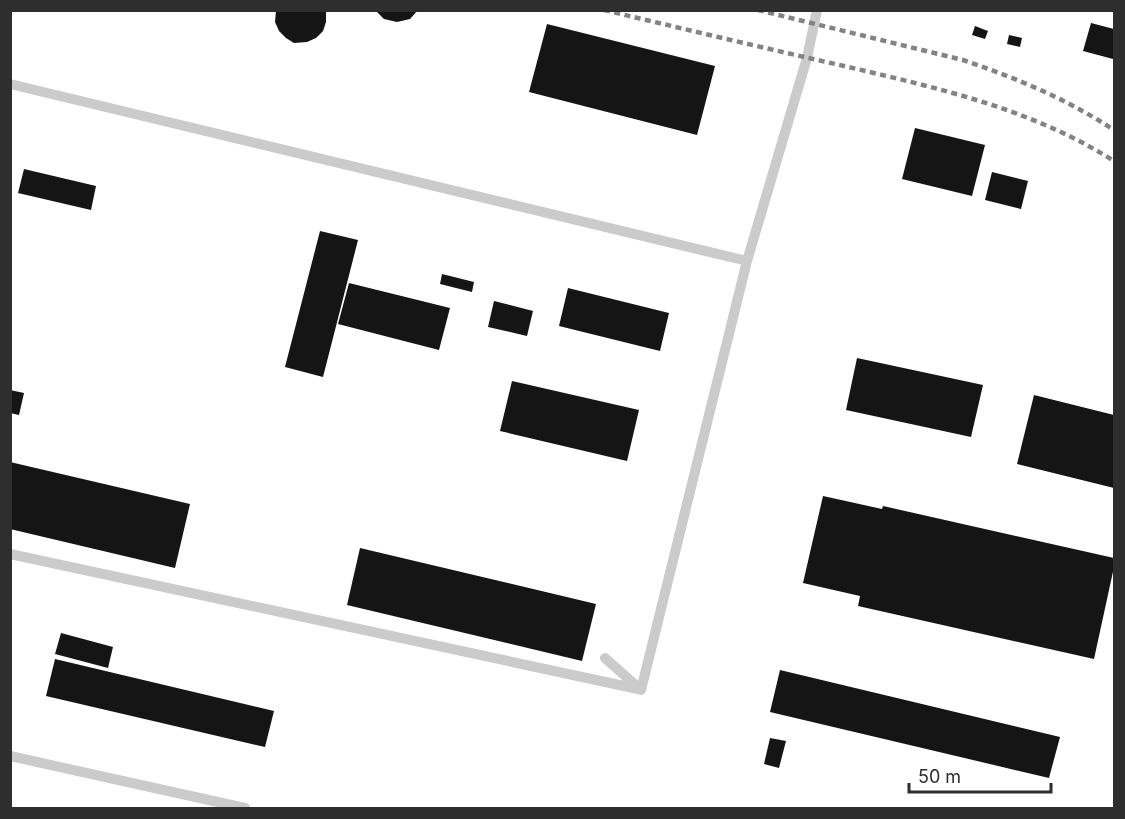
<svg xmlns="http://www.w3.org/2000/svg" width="1125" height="819" font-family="Inter,sans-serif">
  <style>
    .building { fill: #151515 }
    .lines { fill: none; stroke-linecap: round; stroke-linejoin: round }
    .service { stroke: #cbcbcb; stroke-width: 10 }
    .rail { stroke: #838383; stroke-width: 4.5; stroke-dasharray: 6 4.5; stroke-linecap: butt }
  </style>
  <rect width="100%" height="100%" fill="#fff"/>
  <!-- building -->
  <path class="building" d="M276,10H326V22L323,31L316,38L307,42L294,43L286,38L279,31L275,22Z
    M375,10H418L410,19L397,22L384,19Z
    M1091,23L1114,29L1113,59L1083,51Z
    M547,24L715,66L697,135L529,92Z
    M975,26L988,31L985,39L972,35Z
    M1009,35L1022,38L1020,47L1007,44Z
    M915,128L985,145L972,196L902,179Z
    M24,169L96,186L91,210L18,193Z
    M992,172L1028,181L1021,209L985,200Z
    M320,231L358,240L323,377L285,367Z
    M442,274L474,282L472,292L440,284Z
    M349,283L450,308L439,350L338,324Z
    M568,288L669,313L660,351L559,326Z
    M494,301L533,311L527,336L488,327Z
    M857,358L983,385L971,437L846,410Z
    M512,381L639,410L627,461L500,431Z
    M10,390L24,393L19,415L10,413Z
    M1034,395L1114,415V488L1017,464Z
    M10,462L190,504L175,568L10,529Z
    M823,496L882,509L883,506L1114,558V567L1094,659L858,606L860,596L803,583Z
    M360,548L596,604L582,661L347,605Z
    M61,633L113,647L108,668L55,654Z
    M55,659L274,711L265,747L46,696Z
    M780,670L1060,737L1049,778L770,712Z
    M770,738L786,741L779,768L764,764Z"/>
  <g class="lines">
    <!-- service -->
    <path class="service" d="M10,84L747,261
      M10,554L638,689
      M605,658L641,690L747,261L807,58L817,10
      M10,756L245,808"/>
    <!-- rail -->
    <path class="rail" d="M604,10C684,29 764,48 844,66C938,88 1032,109 1114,161
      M758,10L963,60C1016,78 1067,99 1114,130"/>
  </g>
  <!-- border -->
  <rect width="1125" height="819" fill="none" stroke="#2e2e2e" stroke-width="24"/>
  <!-- scale -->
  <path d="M909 783v9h142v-9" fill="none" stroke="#2e2e2e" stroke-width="3"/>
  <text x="918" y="783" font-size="18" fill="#2e2e2e" stroke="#ffffff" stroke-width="4.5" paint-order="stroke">50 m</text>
</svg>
